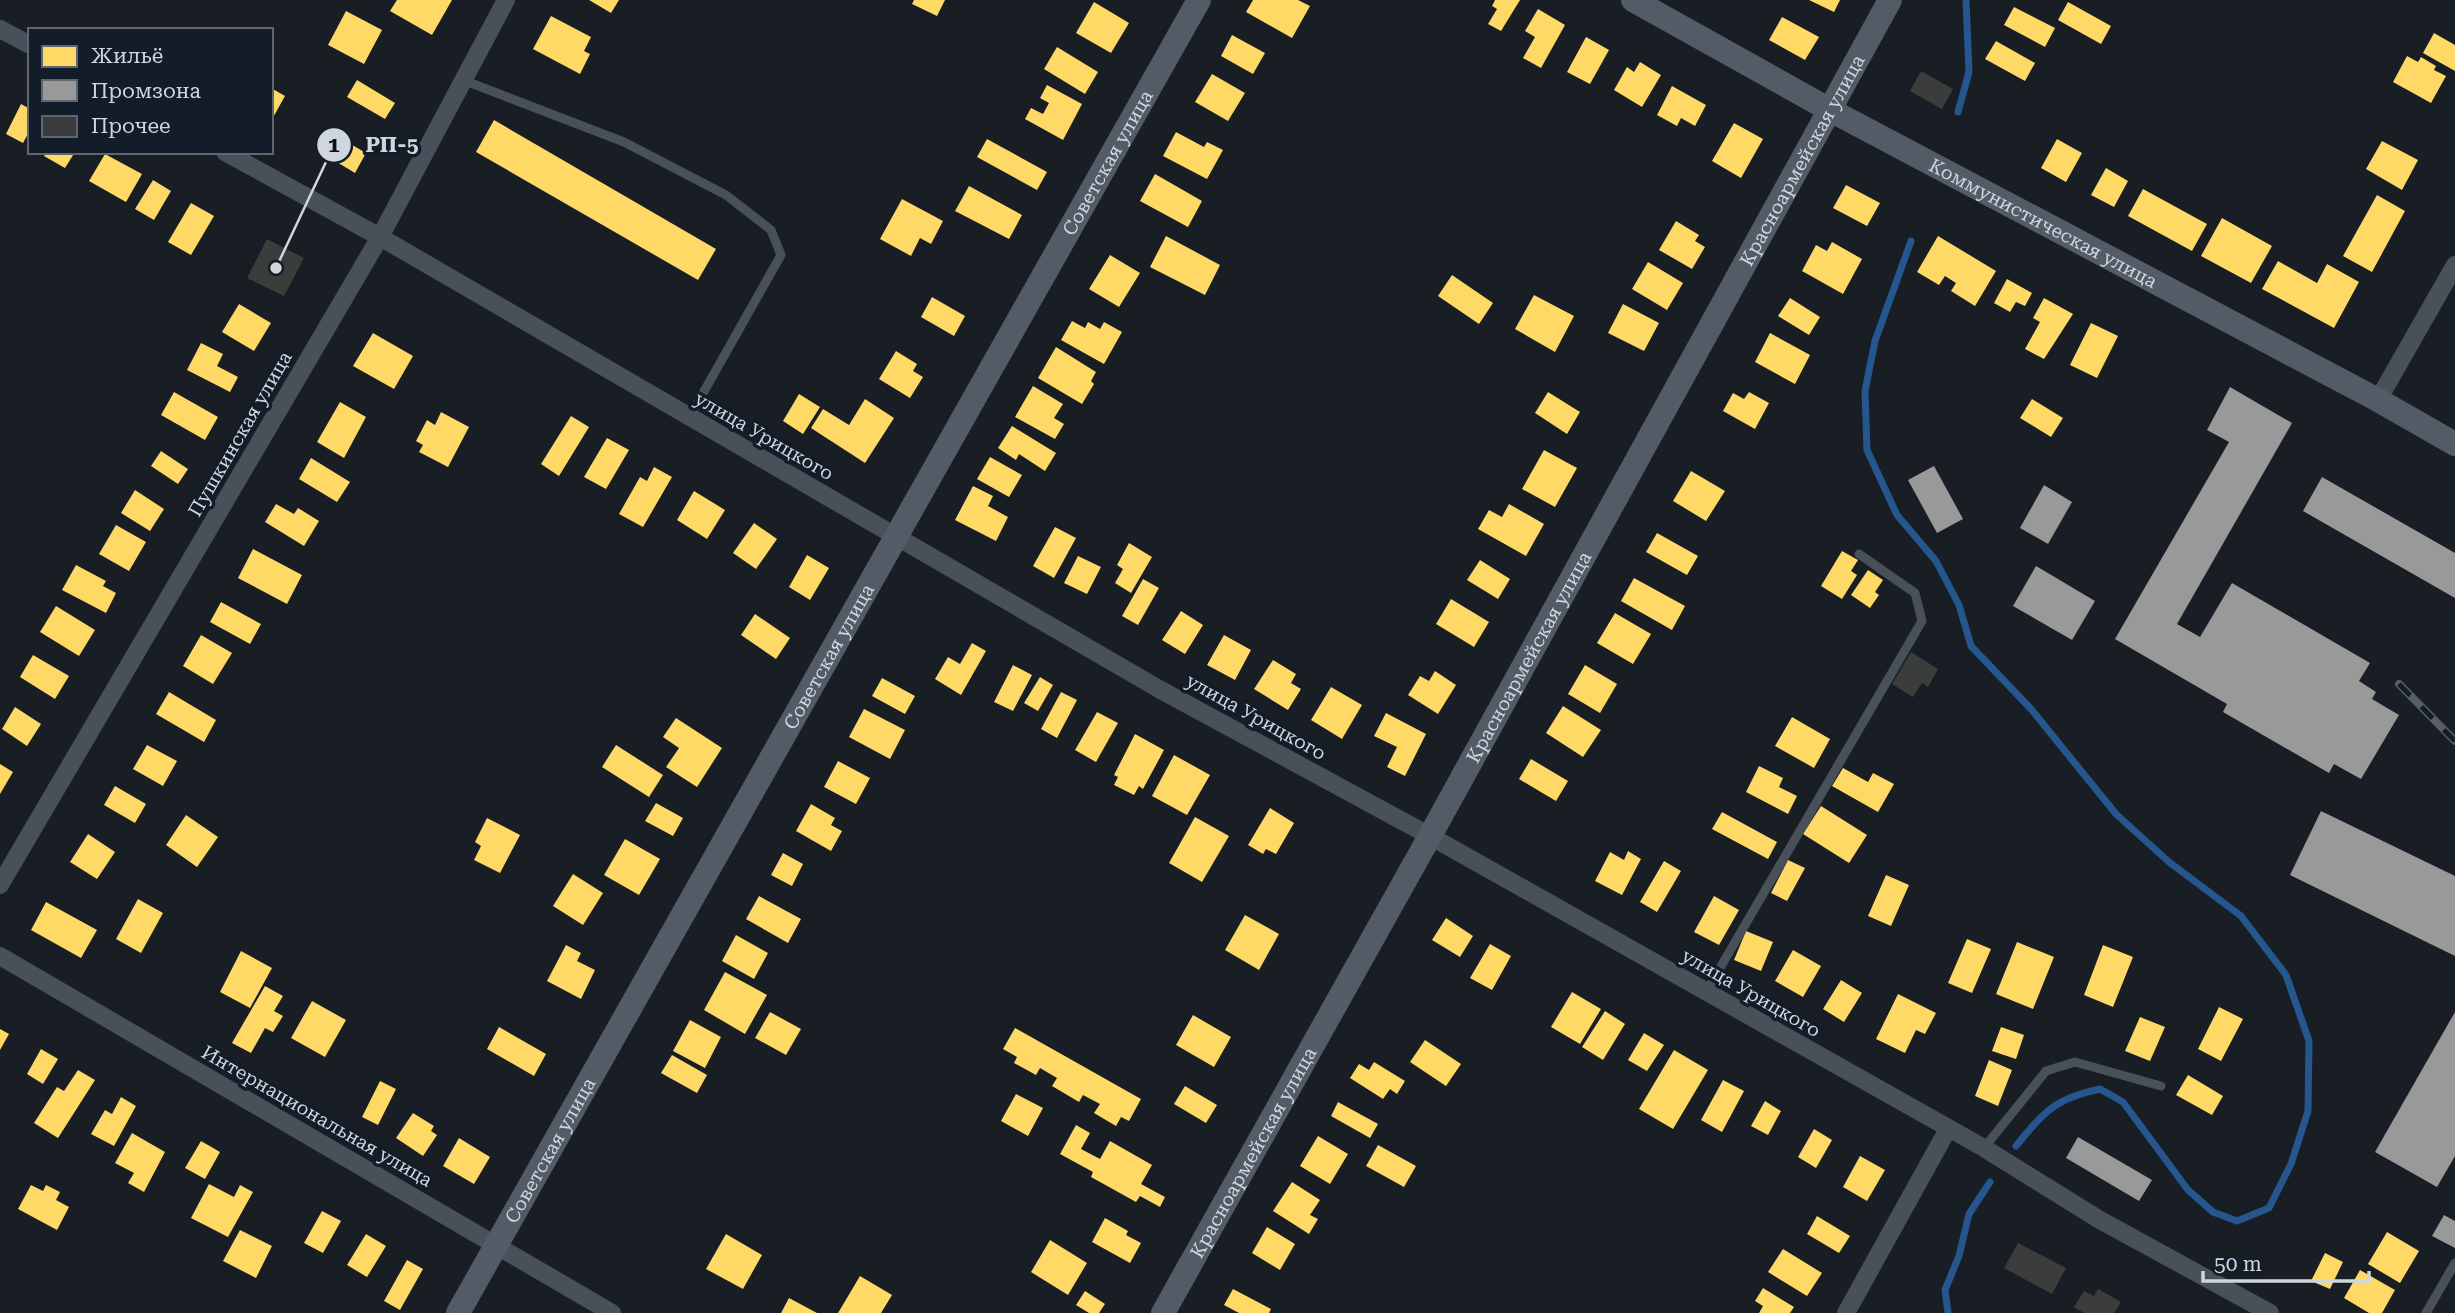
<svg xmlns="http://www.w3.org/2000/svg" width="2455" height="1313" font-family="'Roboto Serif',serif">
  <style>
    .homes { fill: #ffd966 }
    .industry { fill: #999 }
    .lines { fill: none; stroke-linecap: round; stroke-linejoin: round }
    .stream { stroke: #26568e; stroke-width: 7 }
    .building { fill: #3b3d3d }
    .lane { stroke: #485059; stroke-width: 9 }
    .street { stroke: #485059; stroke-width: 18 }
    .secondary { stroke: #535b66; stroke-width: 24 }
    .rail-casing { stroke: #585e65; stroke-width: 8 }
    .rail { stroke: #131d29; stroke-width: 5; stroke-dasharray: 16; stroke-linecap: butt }
    .labels { text-anchor: middle; dominant-baseline: central; stroke-width: 7; stroke-linejoin: round; paint-order: stroke }
    .street-label { font-size: 19px; fill: #cfd6de; stroke: #131d29 }
    .leader { fill: none; stroke: #cfd6de; stroke-width: 2.5 }
    .callout-dot { fill: #cfd6de; stroke: #131d29; stroke-width: 2.5 }
    .mark-label { font-size: 21px; text-anchor: middle; font-weight: bold; fill: #111 }
    .callout-label { font-size: 21px; text-anchor: middle; font-weight: bold; fill: #cfd6de; stroke: #131d29; stroke-width: 7; stroke-linejoin: round; paint-order: stroke }
  </style>
  <rect width="100%" height="100%" fill="#181e24"/>
  <!-- homes -->
  <path class="homes" d="M397,0H452L432,35L390,11Z
    M589,0H619L611,13Z
    M914,0H945L937,16L912,4Z
    M1253,0H1298L1310,6L1292,38L1246,12Z
    M1495,0H1520L1501,31L1488,24L1497,9L1492,6Z
    M1809,0H1840L1834,12Z
    M1094,2L1129,23L1111,53L1076,33Z
    M2068,2L2111,26L2101,44L2058,20Z
    M2014,7L2055,28L2045,47L2004,25Z
    M1538,9L1565,25L1541,68L1523,58L1535,37L1525,31Z
    M346,11L382,30L364,64L328,45Z
    M551,16L591,37L584,51L590,54L580,74L533,49Z
    M1782,17L1819,37L1805,60L1769,40Z
    M2434,33L2455,45V71L2423,53Z
    M1232,35L1265,53L1253,74L1221,56Z
    M1586,37L1609,50L1590,84L1567,72Z
    M1996,41L2035,63L2025,81L1985,59Z
    M1057,47L1098,72L1085,94L1044,69Z
    M2407,56L2418,62L2421,57L2436,66L2434,70L2446,76L2431,103L2393,82Z
    M1640,62L1661,75L1642,107L1614,90L1627,67L1634,72Z
    M1212,74L1245,93L1228,121L1195,102Z
    M357,80L395,103L385,119L347,97Z
    M1047,85L1082,104L1063,140L1025,119L1031,108L1043,114L1049,103L1040,98Z
    M1672,86L1706,105L1695,126L1681,118L1677,126L1657,115Z
    M271,88L285,96L271,121Z
    M21,104L30,109V130L23,143L6,134Z
    M494,120L716,249L698,280L476,152Z
    M1734,123L1763,139L1741,178L1712,161Z
    M328,131L366,153L355,173L317,150Z
    M1176,132L1204,147L1207,142L1223,150L1207,179L1163,156Z
    M987,139L1047,172L1037,190L977,157Z
    M2057,139L2082,153L2066,182L2041,168Z
    M2382,141L2418,160L2402,190L2366,169Z
    M46,152H75L65,168L44,156Z
    M105,154L142,174L126,202L89,181Z
    M2106,168L2128,181L2114,207L2091,195Z
    M1155,174L1202,201L1188,227L1140,201Z
    M153,180L171,191L154,220L135,209Z
    M1846,185L1880,203L1867,226L1833,208Z
    M969,186L1022,215L1009,239L955,211Z
    M2143,189L2207,224L2192,251L2128,216Z
    M2377,195L2405,211L2372,272L2343,256Z
    M902,199L943,221L931,244L920,238L911,256L880,239Z
    M191,203L214,216L191,255L168,242Z
    M2222,218L2272,246L2251,283L2201,256Z
    M1676,221L1699,235L1695,241L1705,247L1692,269L1659,250Z
    M1166,236L1220,265L1205,295L1150,267Z
    M1938,236L1996,271L1975,306L1951,291L1956,283L1945,276L1939,285L1917,272Z
    M1832,242L1862,259L1843,294L1802,271L1816,245L1827,251Z
    M1110,255L1140,273L1119,307L1089,289Z
    M2278,261L2317,283L2327,264L2359,282L2334,328L2262,289Z
    M1648,262L1683,283L1667,310L1632,289Z
    M1452,275L1493,303L1479,324L1438,296Z
    M2007,279L2032,293L2025,306L2016,302L2010,312L1994,303Z
    M1534,295L1574,316L1555,352L1515,329Z
    M932,297L965,316L954,336L921,317Z
    M1790,298L1820,317L1809,335L1778,316Z
    M2044,298L2073,314L2044,359L2025,349L2040,322L2033,318Z
    M239,304L271,323L254,351L222,332Z
    M1623,304L1659,323L1644,351L1608,333Z
    M1072,321L1085,328L1088,322L1100,329L1104,322L1122,332L1104,364L1061,340Z
    M2091,323L2118,336L2097,378L2070,365Z
    M373,333L413,356L394,389L353,366Z
    M1770,333L1810,355L1795,384L1755,362Z
    M201,343L223,354L217,366L238,377L230,392L187,370Z
    M1056,347L1096,372L1091,381L1094,384L1082,404L1038,378Z
    M896,351L917,364L913,371L923,377L910,398L879,379Z
    M1033,386L1063,404L1054,418L1064,424L1055,439L1015,417Z
    M174,392L218,417L205,440L161,415Z
    M1548,392L1580,412L1567,434L1535,413Z
    M1749,392L1769,403L1755,429L1723,411L1733,393L1744,399Z
    M799,394L820,407L803,434L783,421Z
    M865,399L894,418L865,463L811,428L823,409L849,425Z
    M2032,399L2063,418L2051,437L2020,418Z
    M340,402L366,417L344,458L317,442Z
    M441,412L469,427L448,467L419,452L423,445L416,441L427,420L435,425Z
    M571,416L589,427L559,476L541,464Z
    M1012,426L1056,453L1045,471L1019,454L1016,460L998,448Z
    M607,438L629,450L606,489L584,477Z
    M1544,450L1577,468L1555,507L1522,489Z
    M161,451L188,469L178,484L151,466Z
    M990,457L1022,475L1009,497L977,479Z
    M311,458L350,482L337,502L299,479Z
    M654,467L672,477L643,527L619,514L640,477L647,481Z
    M1691,471L1725,491L1706,521L1673,501Z
    M973,486L993,496L988,506L1008,517L996,541L955,520Z
    M135,490L164,509L150,531L121,513Z
    M694,491L725,510L707,539L677,520Z
    M276,504L294,514L298,508L319,521L304,546L265,522Z
    M1509,504L1544,524L1526,556L1478,529L1489,510L1502,517Z
    M754,523L777,539L756,569L733,553Z
    M116,525L146,542L129,571L99,554Z
    M1055,527L1076,538L1054,578L1033,566Z
    M1657,533L1698,556L1687,575L1646,552Z
    M1129,543L1152,557L1131,593L1115,583L1123,569L1117,565Z
    M253,549L302,575L287,604L238,578Z
    M1842,551L1858,560L1851,571L1857,575L1842,599L1821,586Z
    M807,555L829,568L810,600L789,587Z
    M1078,556L1101,567L1087,594L1064,583Z
    M1480,560L1510,579L1498,599L1467,580Z
    M76,565L106,581L103,586L116,593L106,613L62,590Z
    M1868,570L1883,580L1875,592L1879,595L1870,608L1851,595Z
    M1634,578L1685,606L1672,630L1621,601Z
    M1143,579L1159,588L1138,625L1122,616Z
    M1451,599L1489,622L1474,647L1436,624Z
    M221,602L261,624L250,644L210,622Z
    M56,606L95,630L79,656L40,632Z
    M1181,611L1203,625L1185,654L1162,640Z
    M1615,613L1651,634L1633,664L1597,643Z
    M755,614L790,638L776,659L741,635Z
    M201,635L232,653L213,684L183,666Z
    M1224,635L1251,650L1235,680L1207,665Z
    M972,643L986,651L961,695L935,679L948,657L960,664Z
    M33,655L69,676L55,699L20,677Z
    M1273,660L1296,674L1291,683L1301,689L1288,710L1254,689Z
    M1013,665L1032,675L1013,711L994,702Z
    M1585,665L1617,684L1600,713L1568,694Z
    M1435,671L1456,685L1438,714L1408,695L1420,676L1429,681Z
    M1040,677L1053,685L1038,711L1024,703Z
    M882,678L915,696L905,714L872,696Z
    M1331,687L1362,705L1342,739L1311,720Z
    M169,692L216,720L204,742L156,714Z
    M1061,692L1077,700L1057,738L1041,729Z
    M1563,706L1601,730L1583,757L1546,733Z
    M15,707L41,724L27,746L2,729Z
    M864,709L905,730L890,759L849,737Z
    M1097,712L1118,723L1096,762L1075,750Z
    M1386,713L1426,734L1405,776L1387,767L1397,747L1374,736Z
    M1792,717L1830,739L1814,768L1775,746Z
    M676,718L722,748L697,787L666,767L679,748L663,737Z
    M1135,734L1164,750L1143,789L1139,786L1134,795L1114,785L1118,777L1114,775Z
    M147,745L177,761L163,786L133,769Z
    M616,745L663,775L649,797L602,767Z
    M1174,755L1210,775L1187,815L1152,796Z
    M1531,759L1568,781L1556,801L1519,779Z
    M838,761L870,778L856,804L824,787Z
    M0,764L13,772L0,794Z
    M1759,766L1783,778L1779,787L1797,796L1788,814L1746,792Z
    M1843,768L1868,782L1873,773L1894,784L1878,812L1832,786Z
    M115,786L146,804L135,823L104,805Z
    M656,803L683,818L673,836L645,821Z
    M811,804L835,818L831,825L842,831L831,851L796,831Z
    M1821,806L1867,835L1849,863L1803,834Z
    M1270,808L1294,823L1276,854L1266,849L1263,854L1248,845Z
    M1722,812L1777,842L1768,859L1712,829Z
    M186,815L218,837L197,867L166,845Z
    M1195,817L1229,836L1202,882L1169,863Z
    M487,818L520,835L500,873L474,860L481,846L475,842Z
    M88,834L115,852L97,879L70,862Z
    M625,839L660,859L639,895L604,875Z
    M1628,851L1641,859L1622,895L1595,881L1610,852L1624,860Z
    M783,853L803,864L792,886L771,875Z
    M1788,860L1805,868L1787,901L1771,893Z
    M1664,861L1681,871L1657,912L1640,902Z
    M573,874L603,893L583,925L553,906Z
    M1886,875L1909,885L1891,926L1868,916Z
    M759,896L801,919L788,943L746,919Z
    M1714,896L1739,910L1719,945L1694,932Z
    M138,899L163,913L141,953L116,939Z
    M46,902L97,930L81,958L31,930Z
    M1245,915L1279,934L1259,970L1225,950Z
    M1446,918L1473,936L1460,957L1432,940Z
    M1746,931L1773,942L1761,971L1734,960Z
    M736,935L768,953L754,979L722,961Z
    M1967,939L1991,949L1972,993L1948,983Z
    M2017,942L2054,957L2033,1009L1996,994Z
    M1490,944L1511,956L1492,990L1470,978Z
    M566,945L581,953L577,961L595,970L581,999L547,981Z
    M2103,945L2133,957L2113,1007L2084,995Z
    M1793,950L1821,966L1803,997L1775,981Z
    M241,951L272,968L250,1008L220,992Z
    M725,972L767,995L745,1034L704,1010Z
    M1841,980L1862,993L1844,1022L1823,1009Z
    M265,986L283,996L274,1011L283,1016L273,1032L265,1028L251,1053L232,1043Z
    M1572,992L1601,1009L1580,1044L1551,1027Z
    M1898,994L1936,1013L1925,1034L1916,1030L1905,1053L1876,1039Z
    M312,1001L346,1020L325,1057L291,1038Z
    M2219,1007L2243,1019L2221,1061L2198,1049Z
    M1605,1011L1625,1024L1603,1060L1582,1047Z
    M770,1012L801,1029L786,1055L755,1038Z
    M1193,1015L1231,1037L1214,1067L1176,1045Z
    M2140,1017L2165,1027L2150,1061L2125,1051Z
    M690,1020L721,1037L705,1068L673,1051Z
    M499,1027L546,1054L534,1076L487,1049Z
    M2001,1027L2024,1035L2016,1059L1992,1051Z
    M1015,1028L1141,1099L1129,1121L1121,1117L1116,1126L1094,1113L1100,1104L1083,1095L1079,1102L1052,1086L1057,1078L1040,1068L1036,1075L1014,1063L1017,1057L1003,1049Z
    M0,1029L9,1034L0,1050Z
    M1644,1033L1664,1045L1647,1071L1628,1060Z
    M1425,1040L1461,1064L1446,1086L1410,1062Z
    M41,1049L58,1059L43,1084L27,1074Z
    M1674,1050L1708,1070L1673,1129L1639,1109Z
    M672,1055L707,1075L697,1093L661,1073Z
    M1989,1060L2012,1070L1998,1106L1975,1096Z
    M1374,1062L1405,1081L1397,1094L1390,1089L1383,1099L1350,1078L1359,1064L1369,1070Z
    M78,1070L95,1080L58,1138L34,1123L57,1087L64,1091Z
    M2188,1075L2223,1096L2212,1115L2176,1095Z
    M1723,1080L1744,1091L1722,1132L1701,1120Z
    M380,1081L396,1089L378,1125L362,1117Z
    M1185,1086L1217,1105L1206,1123L1174,1104Z
    M1016,1094L1043,1108L1028,1136L1001,1121Z
    M121,1097L136,1106L114,1146L91,1134L105,1110L112,1114Z
    M1765,1101L1781,1111L1768,1135L1751,1126Z
    M1338,1102L1378,1124L1370,1138L1331,1116Z
    M413,1113L434,1126L431,1131L437,1135L423,1156L396,1138Z
    M1076,1125L1090,1133L1081,1149L1100,1159L1110,1141L1152,1165L1141,1184L1165,1197L1160,1207L1140,1196L1136,1202L1091,1177L1093,1172L1060,1154Z
    M1814,1129L1832,1140L1816,1168L1798,1157Z
    M132,1133L165,1152L144,1192L128,1183L134,1173L115,1163Z
    M1318,1136L1348,1154L1330,1184L1300,1166Z
    M459,1138L490,1157L474,1184L443,1166Z
    M201,1141L220,1152L205,1179L185,1168Z
    M1378,1145L1416,1166L1404,1187L1366,1166Z
    M1860,1156L1885,1170L1867,1201L1843,1187Z
    M1292,1182L1320,1200L1310,1215L1318,1219L1309,1234L1273,1211Z
    M209,1184L234,1197L240,1185L253,1192L228,1237L191,1218Z
    M31,1185L43,1191L46,1185L60,1192L56,1200L69,1207L57,1230L18,1209Z
    M322,1211L341,1221L323,1253L304,1243Z
    M1817,1216L1850,1236L1839,1253L1807,1234Z
    M1105,1218L1128,1231L1126,1235L1141,1243L1130,1263L1092,1242Z
    M1267,1227L1295,1244L1280,1270L1252,1253Z
    M240,1230L272,1246L256,1278L223,1261Z
    M2387,1232L2419,1251L2400,1283L2368,1264Z
    M366,1234L386,1246L367,1277L347,1265Z
    M726,1234L762,1255L743,1289L706,1269Z
    M1050,1240L1087,1263L1068,1295L1031,1272Z
    M1783,1249L1822,1273L1807,1296L1768,1272Z
    M2325,1253L2343,1262L2330,1289L2311,1281Z
    M407,1260L423,1269L400,1310L384,1301Z
    M2360,1270L2395,1290L2382,1313H2369L2344,1298Z
    M860,1276L892,1295L881,1313H838Z
    M1763,1288L1794,1307L1790,1313H1759L1763,1306L1755,1301Z
    M1233,1289L1271,1309L1269,1313H1239L1224,1305Z
    M1085,1291L1105,1304L1099,1313H1089L1076,1305Z
    M789,1298L817,1313H781Z"/>
  <!-- industry -->
  <path class="industry" d="M2230,387L2292,423L2177,624L2200,637L2232,583L2370,663L2359,681L2376,692L2372,699L2399,715L2361,779L2334,764L2329,773L2223,712L2227,704L2115,639L2229,442L2207,430Z
    M1934,466L1963,519L1937,533L1908,480Z
    M2322,477L2455,553V598L2303,511Z
    M2044,485L2072,502L2048,544L2020,528Z
    M2036,566L2095,601L2072,640L2013,606Z
    M2321,811L2455,876V956L2290,875Z
    M2455,1012V1156L2437,1187L2375,1152Z
    M2078,1137L2152,1180L2139,1201L2066,1158Z
    M2444,1215L2455,1221V1248L2432,1236Z"/>
  <g class="lines">
    <!-- stream -->
    <path class="stream" d="M1958,112L1969,72L1966,0
      M1911,241L1875,341L1865,391L1867,450L1897,515L1936,561L1959,605L1971,646L2031,709L2116,814L2169,862L2241,916L2286,975L2309,1041L2308,1111L2291,1164L2269,1208L2237,1221L2213,1212L2188,1190L2123,1102L2100,1089C2056,1098 2043,1112 2016,1146
      M1948,1313L1945,1290L1959,1256L1969,1214L1990,1182"/>
  </g>
  <!-- building -->
  <path class="building" d="M1921,71L1953,89L1942,109L1910,91Z
    M267,239L304,258L284,296L247,278Z
    M1911,652L1938,669L1928,687L1922,683L1913,697L1892,684Z
    M2018,1243L2066,1268L2052,1294L2004,1268Z
    M2098,1289L2121,1302L2114,1313H2084L2074,1307L2084,1291L2094,1296Z"/>
  <g class="lines">
    <!-- lane -->
    <path class="lane" d="M463,80L624,142L726,195L771,230L781,255L689,418
      M1706,992L1922,621L1915,593L1859,554
      M1984,1148L2046,1071L2075,1062L2161,1086
      M2426,1313L2455,1263"/>
    <!-- street -->
    <path class="street" d="M0,29L30,45
      M225,152L380,237L1159,689L1430,836L1984,1148L2100,1220L2270,1313
      M2378,400L2455,265
      M0,885L380,237L506,0
      M0,956L612,1313
      M1846,1313L1948,1129"/>
    <!-- secondary -->
    <g class="secondary">
      <path id="s1" d="M1633,0L1830,110L2378,400L2455,444"/>
      <path id="s2" d="M458,1313L1199,0"/>
      <path id="s3" d="M1163,1313L1430,836L1890,0"/>
    </g>
    <!-- rail casing -->
    <g class="rail-casing">
      <path id="rail" d="M2399,684L2455,741"/>
    </g>
    <!-- rail -->
    <use href="#rail" class="rail"/>
  </g>
  <g class="labels">
    <!-- street labels -->
    <g class="street-label">
      <text stroke="none"><textPath href="#s3" startOffset="1318">Красноармейская улица</textPath></text>
      <text stroke="none"><textPath href="#s2" startOffset="1321">Советская улица</textPath></text>
      <text stroke="none"><textPath href="#s1" startOffset="467">Коммунистическая улица</textPath></text>
      <text transform="translate(240 434) rotate(-60)">Пушкинская улица</text>
      <text transform="translate(764 436) rotate(30)">улица Урицкого</text>
      <text stroke="none"><textPath href="#s2" startOffset="754">Советская улица</textPath></text>
      <text stroke="none"><textPath href="#s3" startOffset="751">Красноармейская улица</textPath></text>
      <text transform="translate(1256 717) rotate(29)">улица Урицкого</text>
      <text transform="translate(1751 993) rotate(30)">улица Урицкого</text>
      <text transform="translate(317 1116) rotate(30)">Интернациональная улица</text>
      <text stroke="none"><textPath href="#s2" startOffset="187">Советская улица</textPath></text>
      <text stroke="none"><textPath href="#s3" startOffset="184">Красноармейская улица</textPath></text>
    </g>
  </g>
  <!-- callouts -->
  <path class="leader" d="M276 268L334 145"/>
  <g class="callout-dot">
    <circle cx="276" cy="268" r="7"/>
    <circle cx="334" cy="145" r="18"/>
  </g>
  <g class="mark-label">
    <text x="334" y="152">1</text>
  </g>
  <g class="callout-label">
    <text x="392" y="152">РП-5</text>
  </g>
  <!-- legend -->
  <rect x="28" y="28" width="245" height="126" fill="#131d29" stroke="#5e6771" stroke-width="2"/>
  <rect x="42" y="46" width="35" height="21" fill="#ffd966" stroke="#5e6771" stroke-width="2"/>
  <text x="91" y="63" font-size="21" fill="#cfd6de">Жильё</text>
  <rect x="42" y="80" width="35" height="21" fill="#999999" stroke="#5e6771" stroke-width="2"/>
  <text x="91" y="98" font-size="21" fill="#cfd6de">Промзона</text>
  <rect x="42" y="116" width="35" height="21" fill="#3b3d3d" stroke="#5e6771" stroke-width="2"/>
  <text x="91" y="133" font-size="21" fill="#cfd6de">Прочее</text>
  <!-- scale -->
  <path d="M2203 1271v10h166v-10" fill="none" stroke="#cfd6de" stroke-width="3.5"/>
  <text x="2214" y="1271" font-size="21" fill="#cfd6de" stroke="#131d29" stroke-width="5" paint-order="stroke">50 m</text>
</svg>
